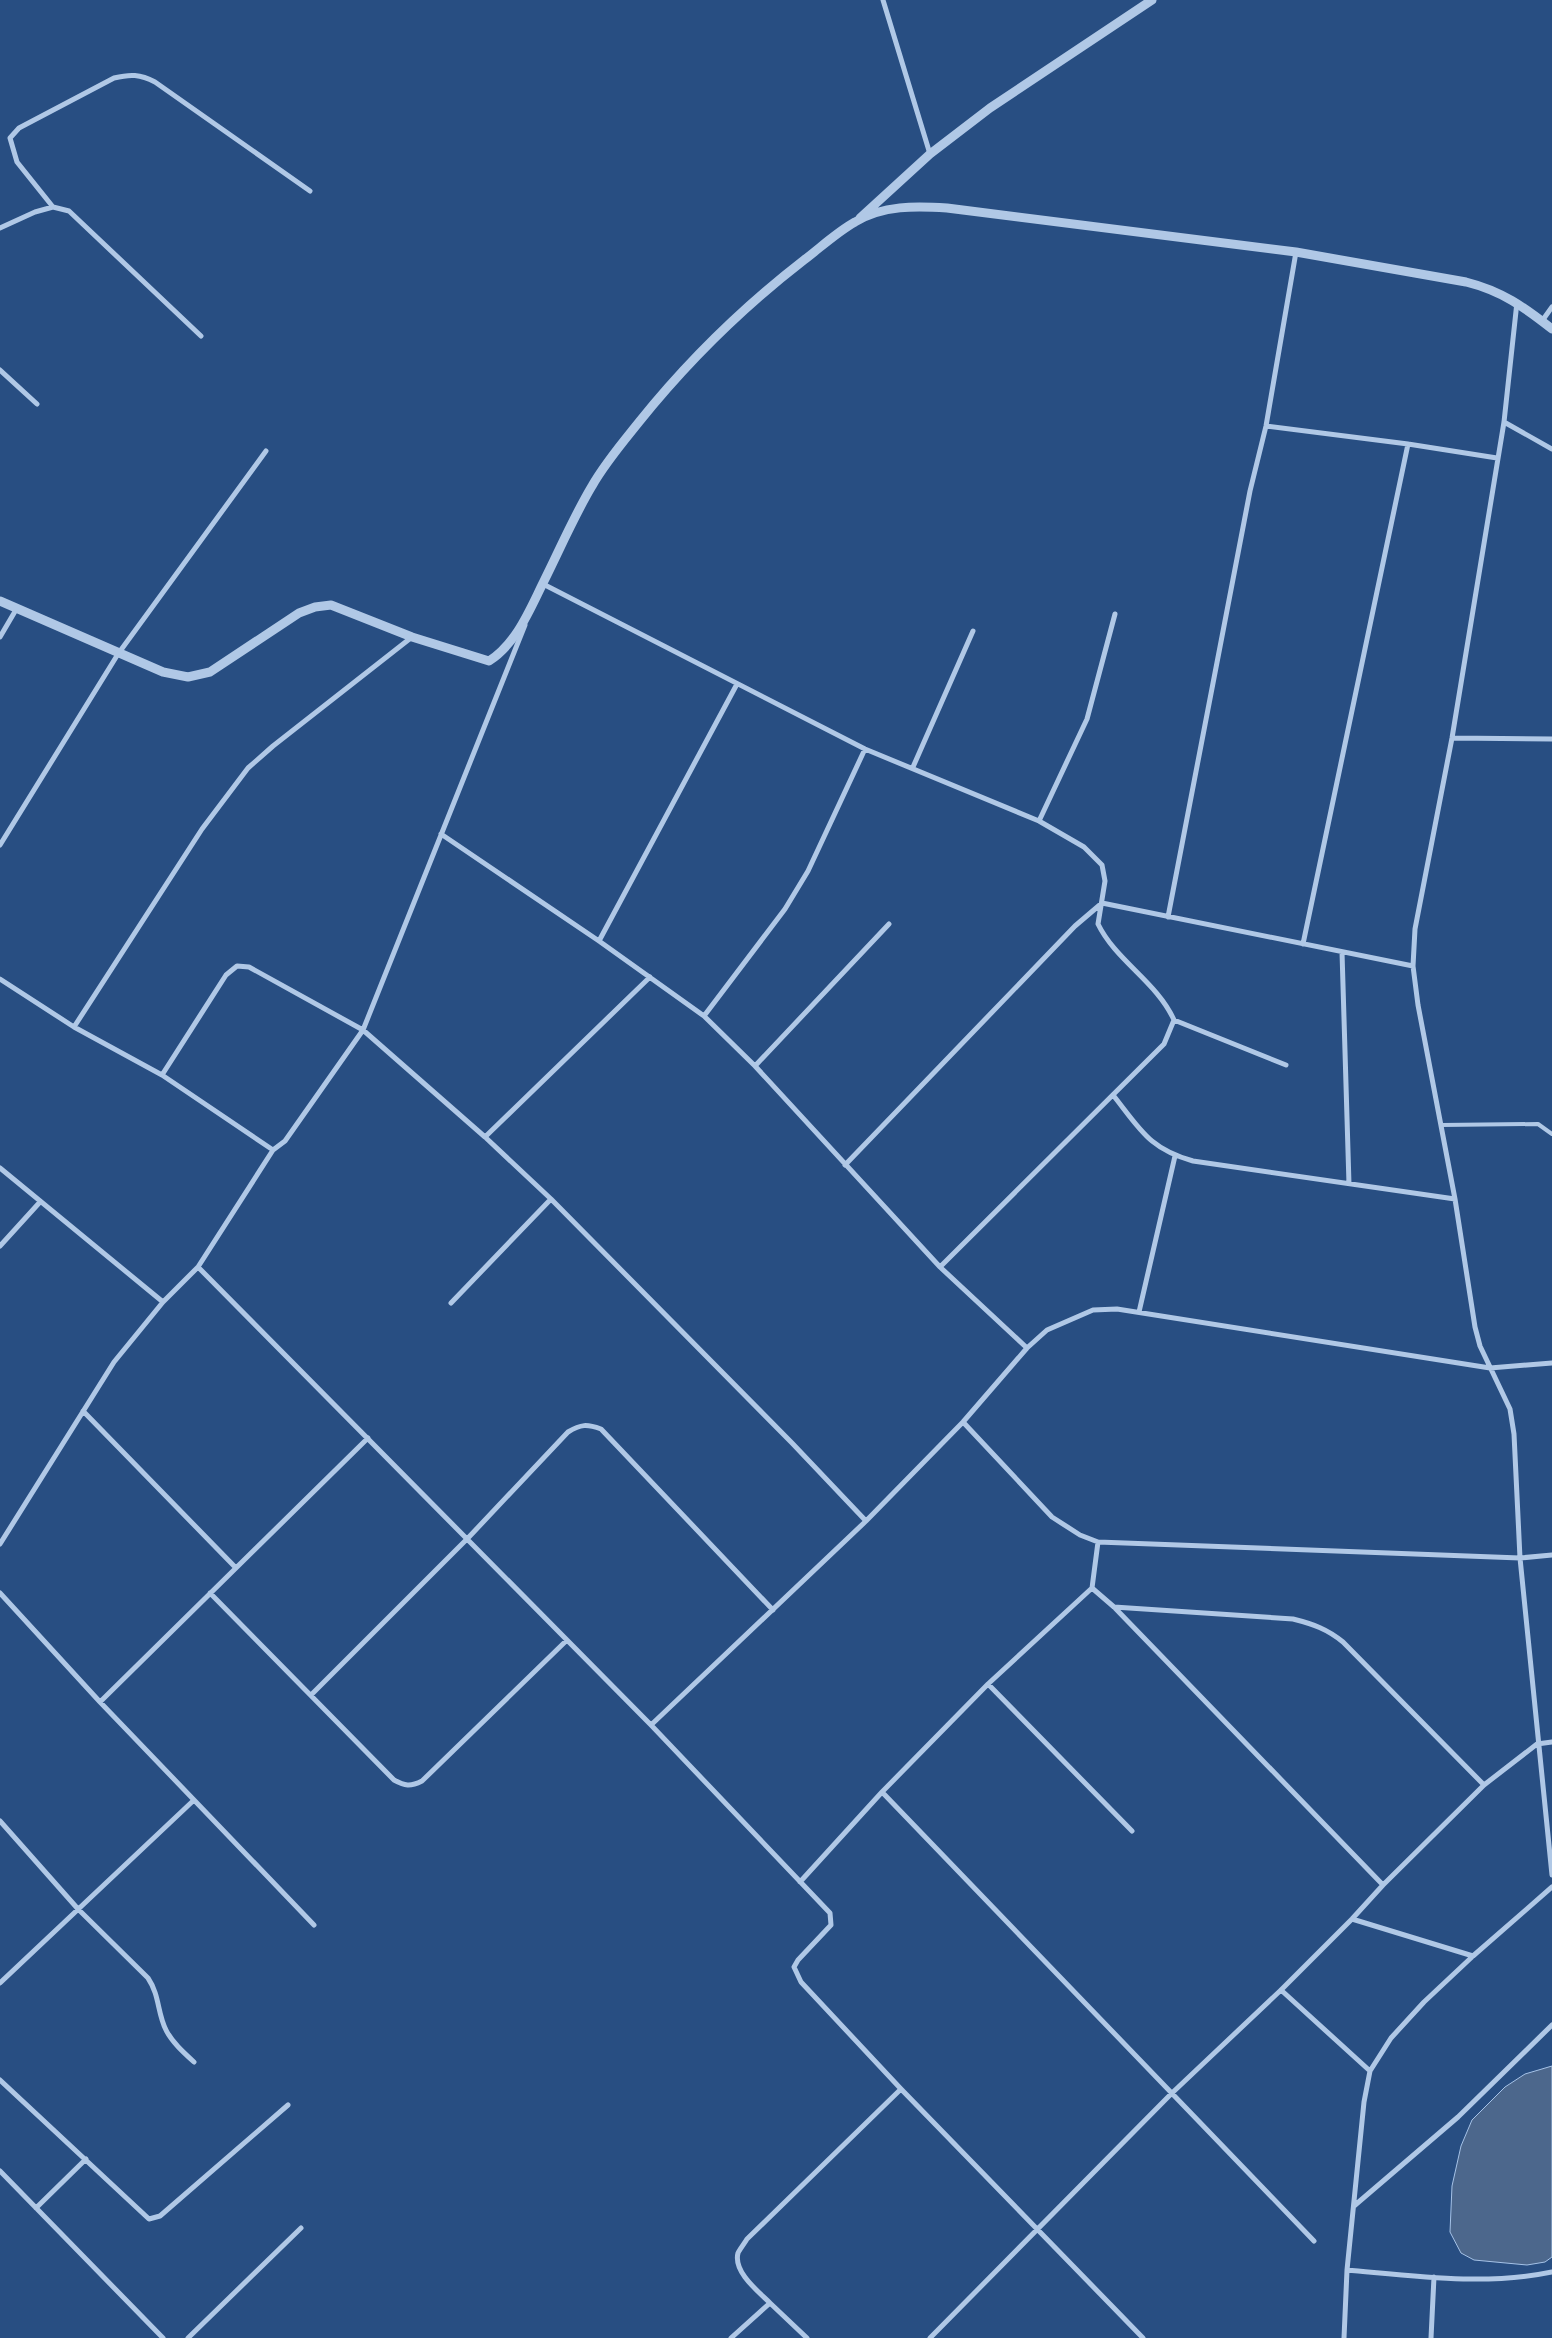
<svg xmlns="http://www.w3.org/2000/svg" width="1552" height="2338" font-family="'Fira Sans',sans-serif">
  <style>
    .water { fill: #4c678c; stroke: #a5c2e7 }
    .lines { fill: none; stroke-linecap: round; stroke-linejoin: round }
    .service { stroke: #b0c8e6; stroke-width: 4 }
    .minor { stroke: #b0c8e6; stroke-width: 5 }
    .tertiary { stroke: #b0c8e6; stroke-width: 9 }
  </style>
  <rect width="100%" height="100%" fill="#284e82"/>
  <!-- water -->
  <path class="water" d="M1552,2066V2257L1545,2262L1527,2265L1474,2260L1461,2253L1450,2232L1452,2186L1461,2146L1472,2120L1505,2087L1525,2074Z"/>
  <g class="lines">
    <!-- service -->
    <path class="service" d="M1441,1125L1538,1124L1552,1134"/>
    <!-- minor -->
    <path class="minor" d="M883,0L930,154
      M53,207L17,162L10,138L19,128L114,78C130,74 140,74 155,82L310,191
      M0,228L35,212L53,207L69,211L201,336
      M1517,302L1504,422L1452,738L1415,929L1413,966L1418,1005L1455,1199L1475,1327L1480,1346L1510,1409L1514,1434L1520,1558L1552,1875
      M1542,321L1552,307
      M0,370L37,404
      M1504,422L1552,449
      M1266,426L1408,444L1497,458
      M543,584L865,749L1039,821L1084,847L1102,865L1105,881L1098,924C1116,961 1157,982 1174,1020L1164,1044L940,1267
      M0,637L17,608
      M1452,738L1552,739
      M913,767L973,631
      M1039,821L1087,719L1115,614
      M441,834L599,941L704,1016L755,1066L940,1267L1027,1348
      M0,845L118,654L266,451
      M1168,917L1250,491L1266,426L1296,252
      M599,941L737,684
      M1303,944L1408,444
      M1342,952L1349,1184
      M0,979L74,1027L162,1075L273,1150
      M704,1016L785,909L808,871L865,749
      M1174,1020L1286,1065
      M74,1027L202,829L248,768L273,746L412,637
      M755,1066L889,924
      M162,1075L226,975L237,966L249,967L363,1030L485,1137L551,1199L792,1443L866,1521
      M1113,1095C1140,1129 1149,1149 1193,1161L1455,1199
      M485,1137L650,977
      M845,1165L1075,926L1102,903L1413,966
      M0,1168L163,1302
      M0,1246L40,1202
      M198,1267L651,1725L830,1913L831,1925L798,1960L794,1967L801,1982L901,2089L1143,2338
      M451,1303L551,1199
      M1139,1312L1175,1156
      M83,1411L236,1568
      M963,1422L1052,1517L1080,1535L1098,1542L1520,1558L1552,1555
      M0,1544L114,1362L163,1302L198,1267L273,1150L285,1141L363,1030L525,625
      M1092,1588L1114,1607L1383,1885
      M0,1593L100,1702L314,1925
      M210,1593L394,1780C405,1786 410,1787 422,1781L567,1640
      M1114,1607L1293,1619C1313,1624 1327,1629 1343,1642L1484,1785
      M988,1684L1132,1831
      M311,1695L468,1538L568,1432C581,1424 587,1424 601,1429L773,1610
      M100,1702L368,1438
      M651,1725L866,1521L963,1422L1027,1348L1047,1330L1093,1310L1117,1309L1490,1368L1552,1363
      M882,1792L1314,2241
      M0,1821L78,1909L148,1978C160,1996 157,2012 166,2030C172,2042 183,2052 194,2062
      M800,1882L882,1792L988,1684L1092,1588L1098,1542
      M1352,1919L1473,1956
      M0,1983L194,1800
      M1281,1990L1370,2071
      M0,2080L149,2219L160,2216L288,2105
      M0,2171L163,2338
      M1354,2206L1458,2117L1552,2025
      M36,2208L86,2159
      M1347,2270C1414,2276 1485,2286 1552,2272
      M770,2303C759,2292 733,2272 738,2253C740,2249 744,2244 747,2239L901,2089
      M188,2338L301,2228
      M731,2338L770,2303L807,2338
      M930,2338L1171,2094L1281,1990L1352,1919L1383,1885L1484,1785L1537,1744L1552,1742
      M1344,2338L1347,2270L1364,2102L1370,2071L1391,2038L1424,2002L1473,1956L1552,1887
      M1431,2338L1434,2277"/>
    <!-- tertiary -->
    <path class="tertiary" d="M860,218L930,154L990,108L1152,0
      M0,601L163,672L188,677L210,672L299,613L315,607L331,605L412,637L489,661C517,643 530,609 544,581C560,549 574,516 592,486C605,463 623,442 639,422C688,361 742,308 804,260C820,248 837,232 855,222C883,205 916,206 947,208L1296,252L1466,282C1502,291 1524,307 1552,329"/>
  </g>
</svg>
